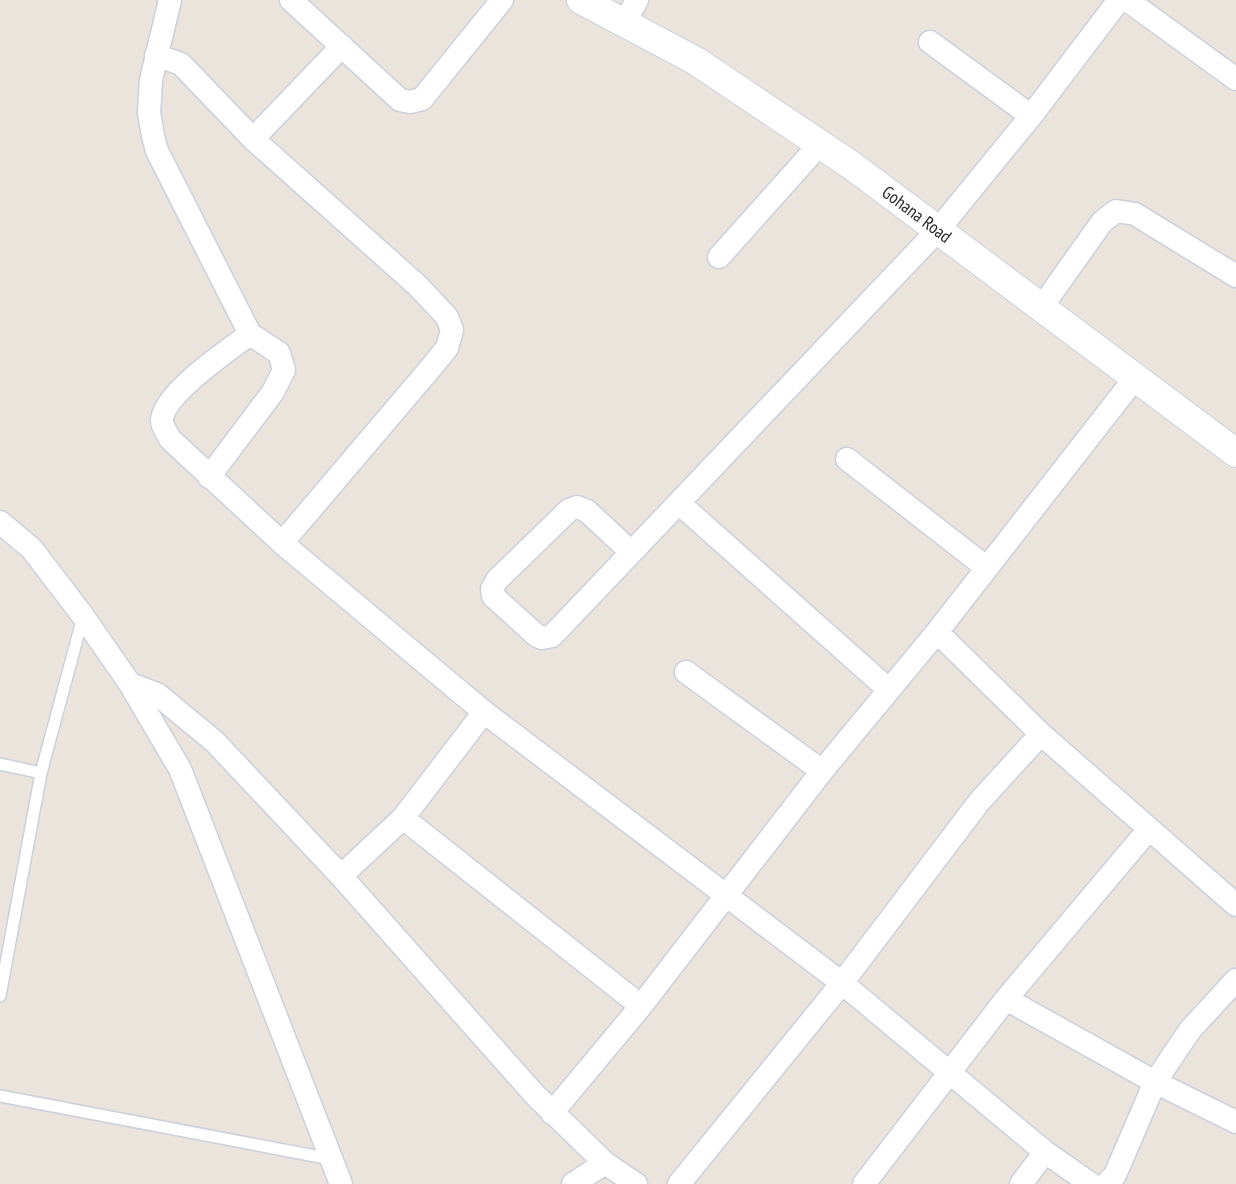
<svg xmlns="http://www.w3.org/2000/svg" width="1236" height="1184" font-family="'PT Sans Narrow',sans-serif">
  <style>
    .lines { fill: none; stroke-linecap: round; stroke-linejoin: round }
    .lane-casing { stroke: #cbd0db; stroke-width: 14 }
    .street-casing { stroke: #cbd0db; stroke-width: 25 }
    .secondary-casing { stroke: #cbd0db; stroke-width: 30 }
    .lane { stroke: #fff; stroke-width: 11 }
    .street { stroke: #fff; stroke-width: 22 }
    .secondary { stroke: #fff; stroke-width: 28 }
    .labels { text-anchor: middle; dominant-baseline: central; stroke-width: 4; stroke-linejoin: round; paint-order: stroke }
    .street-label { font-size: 18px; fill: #2a2a2a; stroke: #fff }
  </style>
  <rect width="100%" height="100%" fill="#ebe4dd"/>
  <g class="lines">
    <!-- lane casing -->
    <g class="lane-casing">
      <path id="lane" d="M0,764L41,773
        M0,996L41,773L83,617
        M0,1096L331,1159"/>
    </g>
    <!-- street casing -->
    <g class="street-casing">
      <path id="street" d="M170,0L151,80L149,113L153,136L157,151L250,334L279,353L284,370L273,392L209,477
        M291,0L400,100L410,102L422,99L502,0
        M1127,0L1236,79
        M624,23L637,0
        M930,42L1031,116
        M156,55L181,64L253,139L418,286L447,317L452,330L447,348L429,370L282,543
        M253,139L342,46
        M719,257L820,144
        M1041,308L1102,222L1116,211L1135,214L1236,276
        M250,334C229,350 162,394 162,421C162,427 168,434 170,439L282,543L484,712L842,983L1045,1152L1091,1184
        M847,459L987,568
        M680,504L888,689
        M0,522L32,549L83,616L130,684L180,769L341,1184
        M631,552L587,511L577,507L569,510L497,580L492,589L493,596L537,636L542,638L552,636L938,230L1031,116L1119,0
        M937,632L1041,734L1236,905
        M686,672L822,771
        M130,684L157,694L215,742L341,876
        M484,712L403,818L341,876L535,1095L605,1163L636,1184
        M403,818L641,1006
        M1006,999L1155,1082L1236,1122
        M552,1113L641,1006L822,771L937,632L1135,378
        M573,1184L605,1163
        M679,1184L842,983L979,802L1041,734
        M864,1184L1006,999L1149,829
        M1021,1184L1045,1152
        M1106,1184L1115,1175L1155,1082L1190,1030L1236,980"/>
    </g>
    <!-- secondary casing -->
    <g class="secondary-casing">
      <path id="secondary" d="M581,0L696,61L851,165L1236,453"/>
    </g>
    <!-- lane -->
    <use href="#lane" class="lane"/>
    <!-- street -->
    <use href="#street" class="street"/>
    <!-- secondary -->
    <use href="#secondary" class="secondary"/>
  </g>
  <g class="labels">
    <!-- street labels -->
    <g class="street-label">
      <text transform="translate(917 214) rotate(37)">Gohana Road</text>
    </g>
  </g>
</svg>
